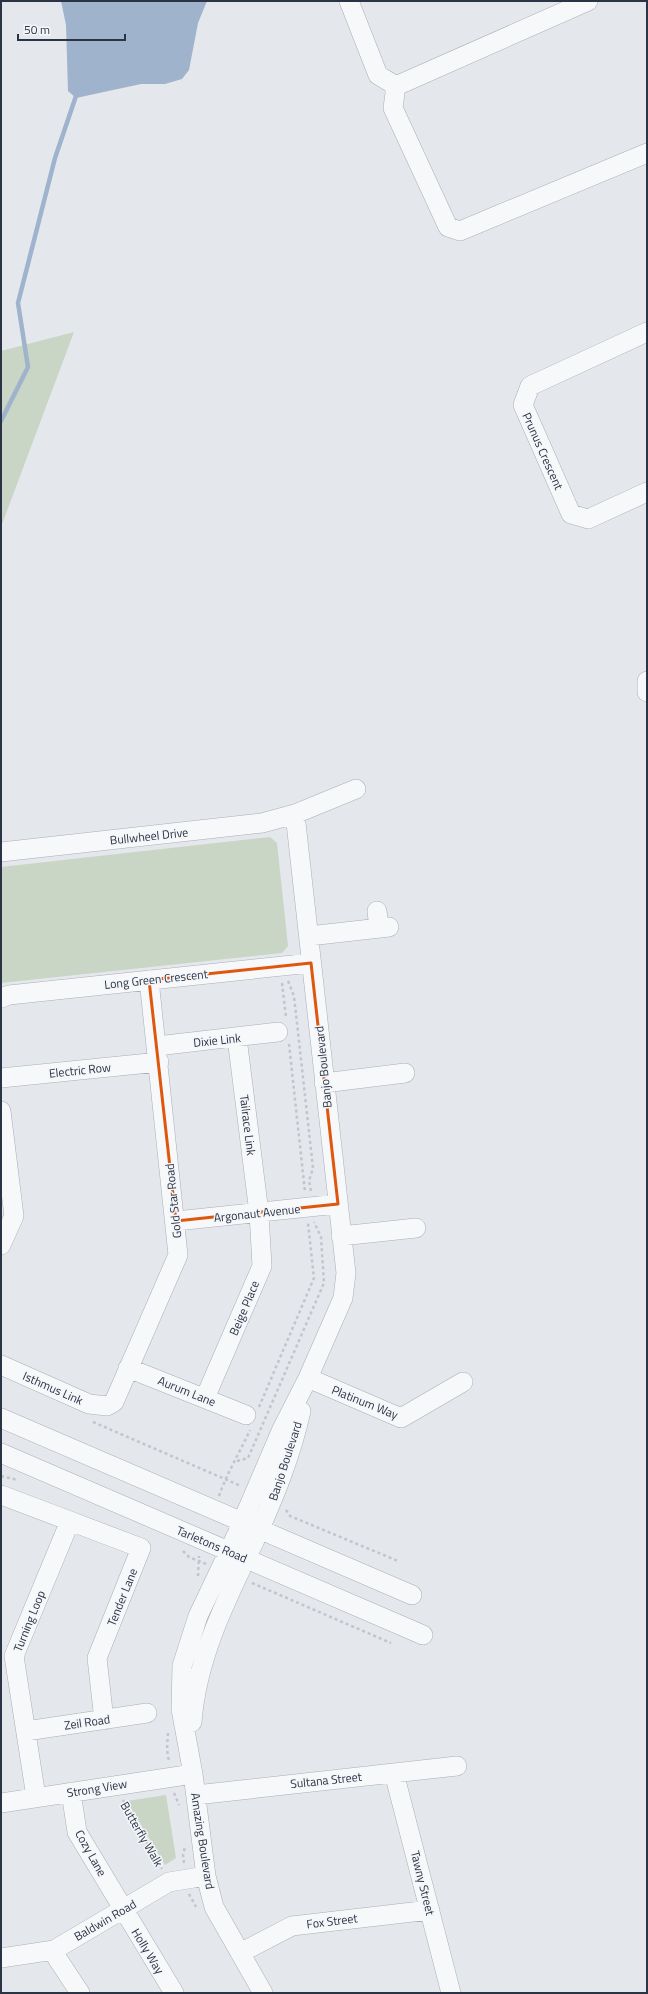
<svg xmlns="http://www.w3.org/2000/svg" width="648" height="1994" font-family="'Titillium Web',sans-serif">
  <style>
    .green { fill: #c9d6c5 }
    .water { fill: #9fb4cc }
    .lines { fill: none; stroke-linecap: round; stroke-linejoin: round }
    .stream { stroke: #9fb4cc; stroke-width: 4.5 }
    .minor-casing { stroke: #a9aeb7; stroke-width: 20 }
    .path { stroke: #c2c5cb; stroke-width: 2.5; stroke-dasharray: 3 3; stroke-linecap: butt }
    .minor { stroke: #f7f8fa; stroke-width: 19 }
    .marked { fill: none; stroke: #df570f; stroke-width: 3; stroke-linejoin: round }
    .labels { text-anchor: middle; dominant-baseline: central; stroke-width: 3; stroke-linejoin: round; paint-order: stroke }
    .street-label { font-size: 12px; fill: #2b3445; stroke: #f4f6f9 }
  </style>
  <rect width="100%" height="100%" fill="#e4e7ec"/>
  <!-- green -->
  <path class="green" d="M74,332L1,527V351Z
    M270,837L277,843L288,946L282,953L1,983V867Z
    M166,1795L176,1858L165,1865L127,1801Z"/>
  <!-- water -->
  <path class="water" d="M61,1H207L198,23L189,70L182,79L165,84H141L76,98L68,91L66,25Z"/>
  <g class="lines">
    <!-- stream -->
    <path class="stream" d="M1,421L28,367L18,303L55,158L77,93"/>
    <!-- minor casing -->
    <g class="minor-casing">
      <path id="minor" d="M349,1L378,75L396,86L588,1
        M396,86L393,108L448,227L460,231L647,153
        M647,332L530,386L523,405L571,514L588,519L647,492
        M647,681V692
        M1,852L262,823L295,814
        M377,911L379,928
        M309,936L389,927
        M1,998L9,995L311,963
        M157,1046L278,1032
        M1,1078L159,1062
        M324,1083L405,1073
        M1,1111L14,1216L1,1245
        M176,1221L338,1204
        M341,1236L416,1228
        M1,1365L89,1404L107,1406L114,1402L178,1255L149,980
        M128,1368L246,1415
        M308,1378L401,1418L463,1382
        M205,1398L262,1266L259,1213L237,1038
        M1,1418L412,1595
        M1,1453L423,1635
        M1,1495L70,1521L14,1656L36,1797
        M70,1521L141,1548L97,1658L104,1720
        M192,1722C197,1657 226,1600 254,1542C273,1500 291,1457 301,1411
        M26,1731L147,1713
        M394,1773L451,1993
        M71,1792L77,1832L174,1993
        M196,1795L457,1766
        M1,1803L193,1774
        M54,1950L57,1958L80,1993
        M240,1953L292,1926L430,1910
        M1,1958L54,1950L169,1882L206,1876
        M263,1993L214,1907L206,1876L193,1774L181,1709L182,1666L198,1616L237,1534L282,1429L308,1378L343,1298L346,1273L295,814L356,789"/>
    </g>
    <!-- path -->
    <path class="path" d="M288,981L294,996L313,1168L309,1181L311,1191
      M282,983L286,1017
      M289,1044L305,1192
      M259,1407L314,1278L308,1223
      M93,1422L241,1486
      M237,1461L248,1458L324,1283L321,1237L314,1222
      M1,1476L18,1480
      M219,1496C227,1473 240,1452 250,1430
      M286,1510L290,1516L398,1561
      M183,1551L189,1557L206,1564
      M198,1576L199,1556
      M252,1583L391,1643
      M168,1733L167,1749L169,1762
      M174,1793L179,1805
      M123,1800L162,1869
      M184,1863L183,1855L185,1847
      M189,1894L196,1907"/>
    <!-- minor -->
    <use href="#minor" class="minor"/>
  </g>
  <!-- marked area -->
  <path class="marked" d="M311,963L338,1204L176,1221L149,980Z"/>
  <g class="labels">
    <!-- street labels -->
    <g class="street-label">
      <text transform="translate(543 451) rotate(66)">Prunus Crescent</text>
      <text transform="translate(149 836) rotate(-6)">Bullwheel Drive</text>
      <text transform="translate(156 979) rotate(-6)">Long Green Crescent</text>
      <text transform="translate(217 1040) rotate(-6)">Dixie Link</text>
      <text transform="translate(323 1067) rotate(-96)">Banjo Boulevard</text>
      <text transform="translate(80 1070) rotate(-6)">Electric Row</text>
      <text transform="translate(248 1125) rotate(83)">Tailrace Link</text>
      <text transform="translate(173 1201) rotate(-96)">Gold Star Road</text>
      <text transform="translate(257 1213) rotate(-6)">Argonaut Avenue</text>
      <text transform="translate(244 1308) rotate(-67)">Beige Place</text>
      <text transform="translate(53 1388) rotate(24)">Isthmus Link</text>
      <text transform="translate(187 1391) rotate(22)">Aurum Lane</text>
      <text transform="translate(365 1402) rotate(22)">Platinum Way</text>
      <text transform="translate(285 1461) rotate(-72)">Banjo Boulevard</text>
      <text transform="translate(212 1544) rotate(23)">Tarletons Road</text>
      <text transform="translate(122 1597) rotate(-68)">Tender Lane</text>
      <text transform="translate(29 1621) rotate(-68)">Turning Loop</text>
      <text transform="translate(87 1722) rotate(-8)">Zeil Road</text>
      <text transform="translate(326 1780) rotate(-6)">Sultana Street</text>
      <text transform="translate(97 1788) rotate(-9)">Strong View</text>
      <text transform="translate(142 1834) rotate(60)">Butterfly Walk</text>
      <text transform="translate(203 1841) rotate(81)">Amazing Boulevard</text>
      <text transform="translate(91 1853) rotate(61)">Cozy Lane</text>
      <text transform="translate(423 1883) rotate(76)">Tawny Street</text>
      <text transform="translate(105 1920) rotate(-30)">Baldwin Road</text>
      <text transform="translate(332 1921) rotate(-7)">Fox Street</text>
      <text transform="translate(148 1951) rotate(59)">Holly Way</text>
    </g>
  </g>
  <!-- border -->
  <rect width="648" height="1994" fill="none" stroke="#2b3445" stroke-width="4"/>
  <!-- scale -->
  <path d="M18 34v6h107v-6" fill="none" stroke="#2b3445" stroke-width="2"/>
  <text x="24" y="34" font-size="12" fill="#2b3445" stroke="#f4f6f9" stroke-width="3" paint-order="stroke">50 m</text>
</svg>
